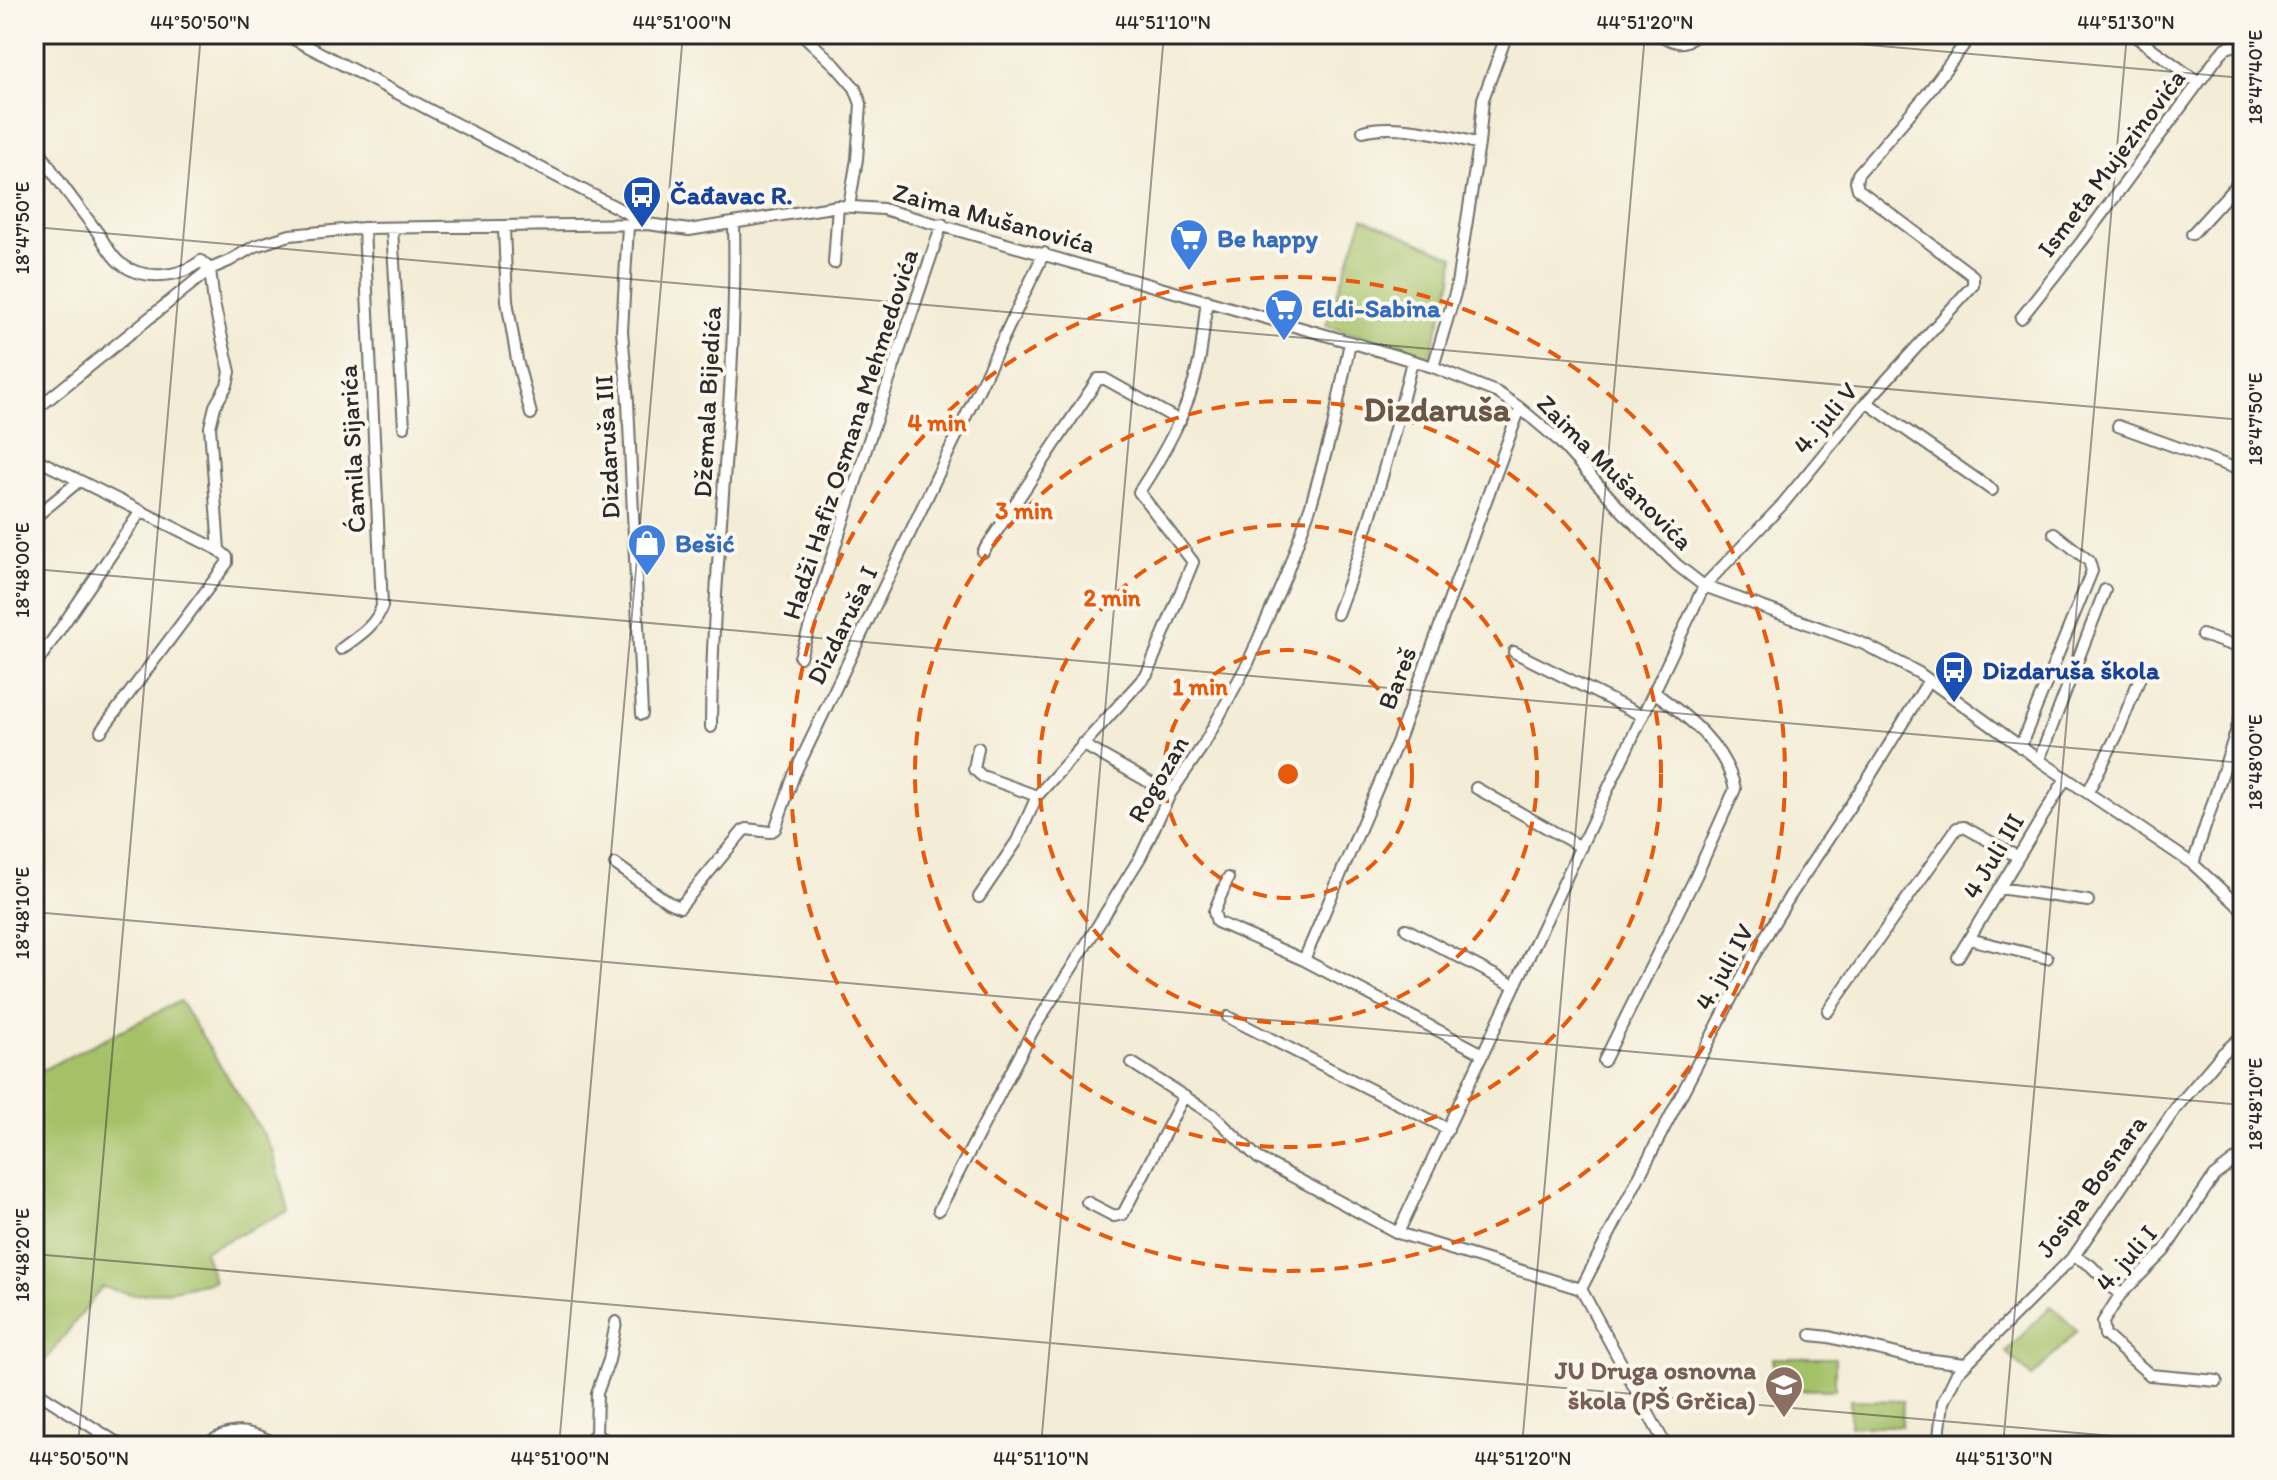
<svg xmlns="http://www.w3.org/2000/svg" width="2277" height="1480" font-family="Itim,sans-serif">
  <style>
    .green { fill: #a4c168; stroke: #68764a; stroke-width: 2 }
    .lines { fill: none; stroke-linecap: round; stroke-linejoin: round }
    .minor-casing { stroke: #716f67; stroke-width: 14 }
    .minor { stroke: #fff; stroke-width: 10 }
    .ticks { fill: none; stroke: #2b2b2b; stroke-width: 2; stroke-opacity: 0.45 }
    .ring { fill: none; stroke: #e8590c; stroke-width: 4; stroke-dasharray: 14 10 }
    .labels { text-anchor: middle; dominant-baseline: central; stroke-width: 8; stroke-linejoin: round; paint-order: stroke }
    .street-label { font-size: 26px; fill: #2b2b2b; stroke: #fbf7ec }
    .transit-label { font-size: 26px; font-weight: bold; fill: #164399; stroke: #fbf7ec; text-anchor: start }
    .shop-label { font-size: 26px; font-weight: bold; fill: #366cbe; stroke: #fbf7ec; text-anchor: start }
    .education-label { font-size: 26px; font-weight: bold; fill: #785e54; stroke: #fbf7ec; text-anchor: end }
    .district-label { font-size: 34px; font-weight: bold; fill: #6a5644; stroke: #fbf7ec }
    .centre { fill: #e8590c; stroke: #fbf7ec; stroke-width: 4 }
    .ring-label { font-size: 24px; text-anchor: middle; font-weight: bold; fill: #e8590c; stroke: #fbf7ec; stroke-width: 8; stroke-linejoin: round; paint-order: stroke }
    .neatline { fill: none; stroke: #2b2b2b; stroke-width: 3 }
    .ticks-label { font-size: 20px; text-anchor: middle; fill: #2b2b2b }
  </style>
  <rect width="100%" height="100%" fill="#fbf7ec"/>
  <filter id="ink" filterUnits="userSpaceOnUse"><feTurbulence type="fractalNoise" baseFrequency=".0125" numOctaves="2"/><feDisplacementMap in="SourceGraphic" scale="16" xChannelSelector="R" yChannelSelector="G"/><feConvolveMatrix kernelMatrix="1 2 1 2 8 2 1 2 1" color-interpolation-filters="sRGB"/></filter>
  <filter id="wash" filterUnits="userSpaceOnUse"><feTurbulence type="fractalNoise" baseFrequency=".006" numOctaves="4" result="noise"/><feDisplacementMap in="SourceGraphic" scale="32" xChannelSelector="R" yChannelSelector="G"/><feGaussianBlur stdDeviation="1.8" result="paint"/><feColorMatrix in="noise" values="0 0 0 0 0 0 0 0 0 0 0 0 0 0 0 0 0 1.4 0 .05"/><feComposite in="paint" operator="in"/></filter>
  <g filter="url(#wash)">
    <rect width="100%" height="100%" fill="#f3ecd6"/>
    <!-- green -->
    <path class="green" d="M1363,218L1454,257L1452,280L1430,356L1326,326Z
      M180,1001L273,1150L288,1212L204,1251L214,1281L173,1290L135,1295L102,1287L34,1375V1074Z
      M2051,1306L2077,1331L2032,1377L2006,1352Z
      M1773,1358H1835V1390L1773,1389Z
      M1850,1400L1903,1401L1902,1426H1850Z"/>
  </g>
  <g filter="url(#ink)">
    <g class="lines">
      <!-- minor casing -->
      <g class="minor-casing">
        <path id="minor" d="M284,34L646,223
          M802,34L835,65L855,88L861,104L857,159L849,206
          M1658,34C1674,43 1683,47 1698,34
          M2132,34L2198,82
          M1363,131C1395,122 1447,135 1479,144
          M34,140C51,173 75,202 98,233C104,242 111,256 120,263C143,281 179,278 201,261L210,269L214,304L230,372L227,385L215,406L210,427L219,550
          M628,226L622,331L628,402L642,714
          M504,228L507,301L517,360L531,414
          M392,229L404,427
          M2192,234L2243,178
          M834,263L838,206
          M2021,318L2082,241L2220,54L2226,48L2243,43
          M1433,367L1456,290L1479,144L1483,99L1507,34
          M1866,402L1992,490
          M34,411L210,269L229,261L255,246L290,235L364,228L648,224L689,230L838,206L883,209L1350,342L1433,367L1498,393L1520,408L1558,440L1624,513L1677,565L1704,586L1864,644L1919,673L2039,760L2193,864L2243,910
          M2118,426L2243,471
          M34,458L219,550L227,557V563L101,731
          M34,518L79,481
          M983,552L1098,379H1105L1180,421
          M1337,614C1369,531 1391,447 1412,361
          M2202,635L2243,649
          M341,649C358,636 376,626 382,606L364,228
          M1514,652L1643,716
          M800,657L869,440L942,224
          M34,667L141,511
          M711,727C712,559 738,391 734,223
          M1082,744L1170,794
          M2020,747L2092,571L2089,561L2054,533
          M978,748L974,769L982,776L1037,796
          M2039,760L2105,590
          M1476,788L1581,847
          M2088,792L2117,735L2139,680
          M615,864L668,902L680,907L743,831L747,829L770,832L775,829L794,775L1044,253
          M2193,864L2243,710
          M1228,878L1214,912L1217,922L1304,960
          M1999,888L2088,901
          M979,897L1017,841L1037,796L1147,674L1193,562L1139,492C1165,452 1189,410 1199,362C1203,342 1204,320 1207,300
          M1406,929L1515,986
          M1969,939L2047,958
          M1958,957L2066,778
          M1828,1011L1957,828L1964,827L2018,857
          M1228,1017L1448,1129
          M1483,1054L1304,960L1398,740L1520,408
          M1604,1061L1696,876L1735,789C1725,745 1688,717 1654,692
          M1132,1063L1213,1115L1258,1158L1398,1233L1581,1289
          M1087,1202L1114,1216L1123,1214L1184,1096
          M939,1210L1033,1030L1141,856L1170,794L1204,744L1248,663L1286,575L1311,505L1333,427L1350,342
          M1398,1233L1704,586L1781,506L1863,406L1973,285V276L1858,189L1856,181L1858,174L1927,94L1972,34
          M2074,1256L2090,1265L2120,1295
          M1581,1289L1750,962L1790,896L1870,776L1929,680
          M1581,1289L1666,1446
          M1811,1335L1829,1337L1909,1357L1965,1364
          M2217,1381L2150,1375L2105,1335L2103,1322L2120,1295L2164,1251L2214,1176L2243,1154
          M34,1390L122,1446
          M596,1435L597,1393L609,1360L616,1322
          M204,1446C234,1424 251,1432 282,1446
          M587,1446L592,1437L596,1435L618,1446
          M1938,1446L1943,1402L1957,1373L2074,1256L2176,1108L2221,1055L2243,1035"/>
      </g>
      <!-- minor -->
      <use href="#minor" class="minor"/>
    </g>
  </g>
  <!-- ticks -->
  <path class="ticks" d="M1744,34L2243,78M34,227L2243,420M34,569L2243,763M34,912L2243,1105M34,1254L2227,1446M78,1446L201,34M559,1446L683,34M1041,1446L1164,34M1522,1446L1645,34M2003,1446L2127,34"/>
  <!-- distance rings -->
  <g class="ring">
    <circle cx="1288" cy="774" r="124"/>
    <circle cx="1288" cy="774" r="249"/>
    <circle cx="1288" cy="774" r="373"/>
    <circle cx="1288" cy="774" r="497"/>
  </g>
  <!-- icons -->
  <defs>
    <g id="bus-pin" transform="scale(2)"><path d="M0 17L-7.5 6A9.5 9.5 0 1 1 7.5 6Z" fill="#1a4fb4" stroke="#fbf7ec"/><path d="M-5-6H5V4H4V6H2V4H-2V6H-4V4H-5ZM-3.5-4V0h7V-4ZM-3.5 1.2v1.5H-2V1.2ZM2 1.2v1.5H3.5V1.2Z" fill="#fff"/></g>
    <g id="supermarket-pin" transform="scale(2)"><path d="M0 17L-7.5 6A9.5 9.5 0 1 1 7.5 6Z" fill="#3f7fe0" stroke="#fbf7ec"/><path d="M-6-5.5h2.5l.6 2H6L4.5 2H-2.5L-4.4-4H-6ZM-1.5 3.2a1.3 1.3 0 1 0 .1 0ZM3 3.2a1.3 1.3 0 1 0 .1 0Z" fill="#fff"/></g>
    <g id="shop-pin" transform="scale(2)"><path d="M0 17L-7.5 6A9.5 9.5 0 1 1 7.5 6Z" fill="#3f7fe0" stroke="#fbf7ec"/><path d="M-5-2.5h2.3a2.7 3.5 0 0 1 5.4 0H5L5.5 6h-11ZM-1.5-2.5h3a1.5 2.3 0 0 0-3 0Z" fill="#fff"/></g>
    <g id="school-pin" transform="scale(2)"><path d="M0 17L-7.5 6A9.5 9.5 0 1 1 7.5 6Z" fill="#8d6e63" stroke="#fbf7ec"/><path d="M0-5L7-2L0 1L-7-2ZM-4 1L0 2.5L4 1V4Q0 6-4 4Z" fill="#fff"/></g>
  </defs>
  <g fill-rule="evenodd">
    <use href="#bus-pin" x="642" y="195"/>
    <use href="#supermarket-pin" x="1189" y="238"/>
    <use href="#supermarket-pin" x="1284" y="308"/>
    <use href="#shop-pin" x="647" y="543"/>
    <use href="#bus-pin" x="1954" y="670"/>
    <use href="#school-pin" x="1784" y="1385"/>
  </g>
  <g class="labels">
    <!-- street labels -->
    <g class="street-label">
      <text transform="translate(2111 163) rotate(-53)">Ismeta Mujezinovića</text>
      <text transform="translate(994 218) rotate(15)">Zaima Mušanovića</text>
      <text transform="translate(707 402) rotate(-87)">Džemala Bijedića</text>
      <text transform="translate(1825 418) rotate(-50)">4. juli V</text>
      <text transform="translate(850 434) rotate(-72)">Hadži Hafiz Osmana Mehmedovića</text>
      <text transform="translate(607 447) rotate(-93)">Dizdaruša III</text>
      <text transform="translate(352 449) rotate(-93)">Ćamila Sijarića</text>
      <text transform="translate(1615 472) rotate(45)">Zaima Mušanovića</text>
      <text transform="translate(842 625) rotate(-64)">Dizdaruša I</text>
      <text transform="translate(1397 678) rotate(-69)">Bareš</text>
      <text transform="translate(1158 779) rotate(-60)">Rogozan</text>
      <text transform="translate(1993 856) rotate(-59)">4 Juli III</text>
      <text transform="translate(1724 967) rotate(-61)">4. juli IV</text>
      <text transform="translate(2091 1186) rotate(-54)">Josipa Bosnara</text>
      <text transform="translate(2126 1258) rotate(-49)">4. juli I</text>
    </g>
    <!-- transit labels -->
    <g class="transit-label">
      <text x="670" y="195">Čađavac R.</text>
      <text x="1982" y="670">Dizdaruša škola</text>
    </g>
    <!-- shop labels -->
    <g class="shop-label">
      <text x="1217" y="238">Be happy</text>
      <text x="1312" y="308">Eldi-Sabina</text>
      <text x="675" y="543">Bešić</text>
    </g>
    <!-- education labels -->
    <g class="education-label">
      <text x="1756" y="1370">JU Druga osnovna<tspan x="1756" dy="30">škola (PŠ Grčica)</tspan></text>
    </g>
    <!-- district labels -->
    <g class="district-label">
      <text x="1437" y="409">Dizdaruša</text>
    </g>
  </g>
  <circle cx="1288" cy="774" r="12" class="centre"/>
  <g class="ring-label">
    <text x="937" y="431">4 min</text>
    <text x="1024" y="519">3 min</text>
    <text x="1112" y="606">2 min</text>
    <text x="1200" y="695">1 min</text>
  </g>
  <!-- margin -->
  <rect width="2277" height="1480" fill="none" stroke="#fbf7ec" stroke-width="88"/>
  <rect x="44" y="44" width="2189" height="1392" class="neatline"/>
  <g class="ticks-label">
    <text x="200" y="29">44°50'50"N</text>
    <text x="682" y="29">44°51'00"N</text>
    <text x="1163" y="29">44°51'10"N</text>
    <text x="1645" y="29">44°51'20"N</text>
    <text x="2126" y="29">44°51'30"N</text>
    <text transform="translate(2255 77) rotate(-90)" y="7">18°47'40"E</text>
    <text transform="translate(22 228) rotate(-90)" y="7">18°47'50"E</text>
    <text transform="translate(2255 419) rotate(-90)" y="7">18°47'50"E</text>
    <text transform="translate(22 570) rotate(-90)" y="7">18°48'00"E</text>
    <text transform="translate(2255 762) rotate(-90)" y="7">18°48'00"E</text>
    <text transform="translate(22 913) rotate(-90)" y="7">18°48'10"E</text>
    <text transform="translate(2255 1104) rotate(-90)" y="7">18°48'10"E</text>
    <text transform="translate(22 1255) rotate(-90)" y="7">18°48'20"E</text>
    <text x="79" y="1465">44°50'50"N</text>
    <text x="560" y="1465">44°51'00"N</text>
    <text x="1041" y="1465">44°51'10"N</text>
    <text x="1523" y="1465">44°51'20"N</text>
    <text x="2004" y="1465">44°51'30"N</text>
  </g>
</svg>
